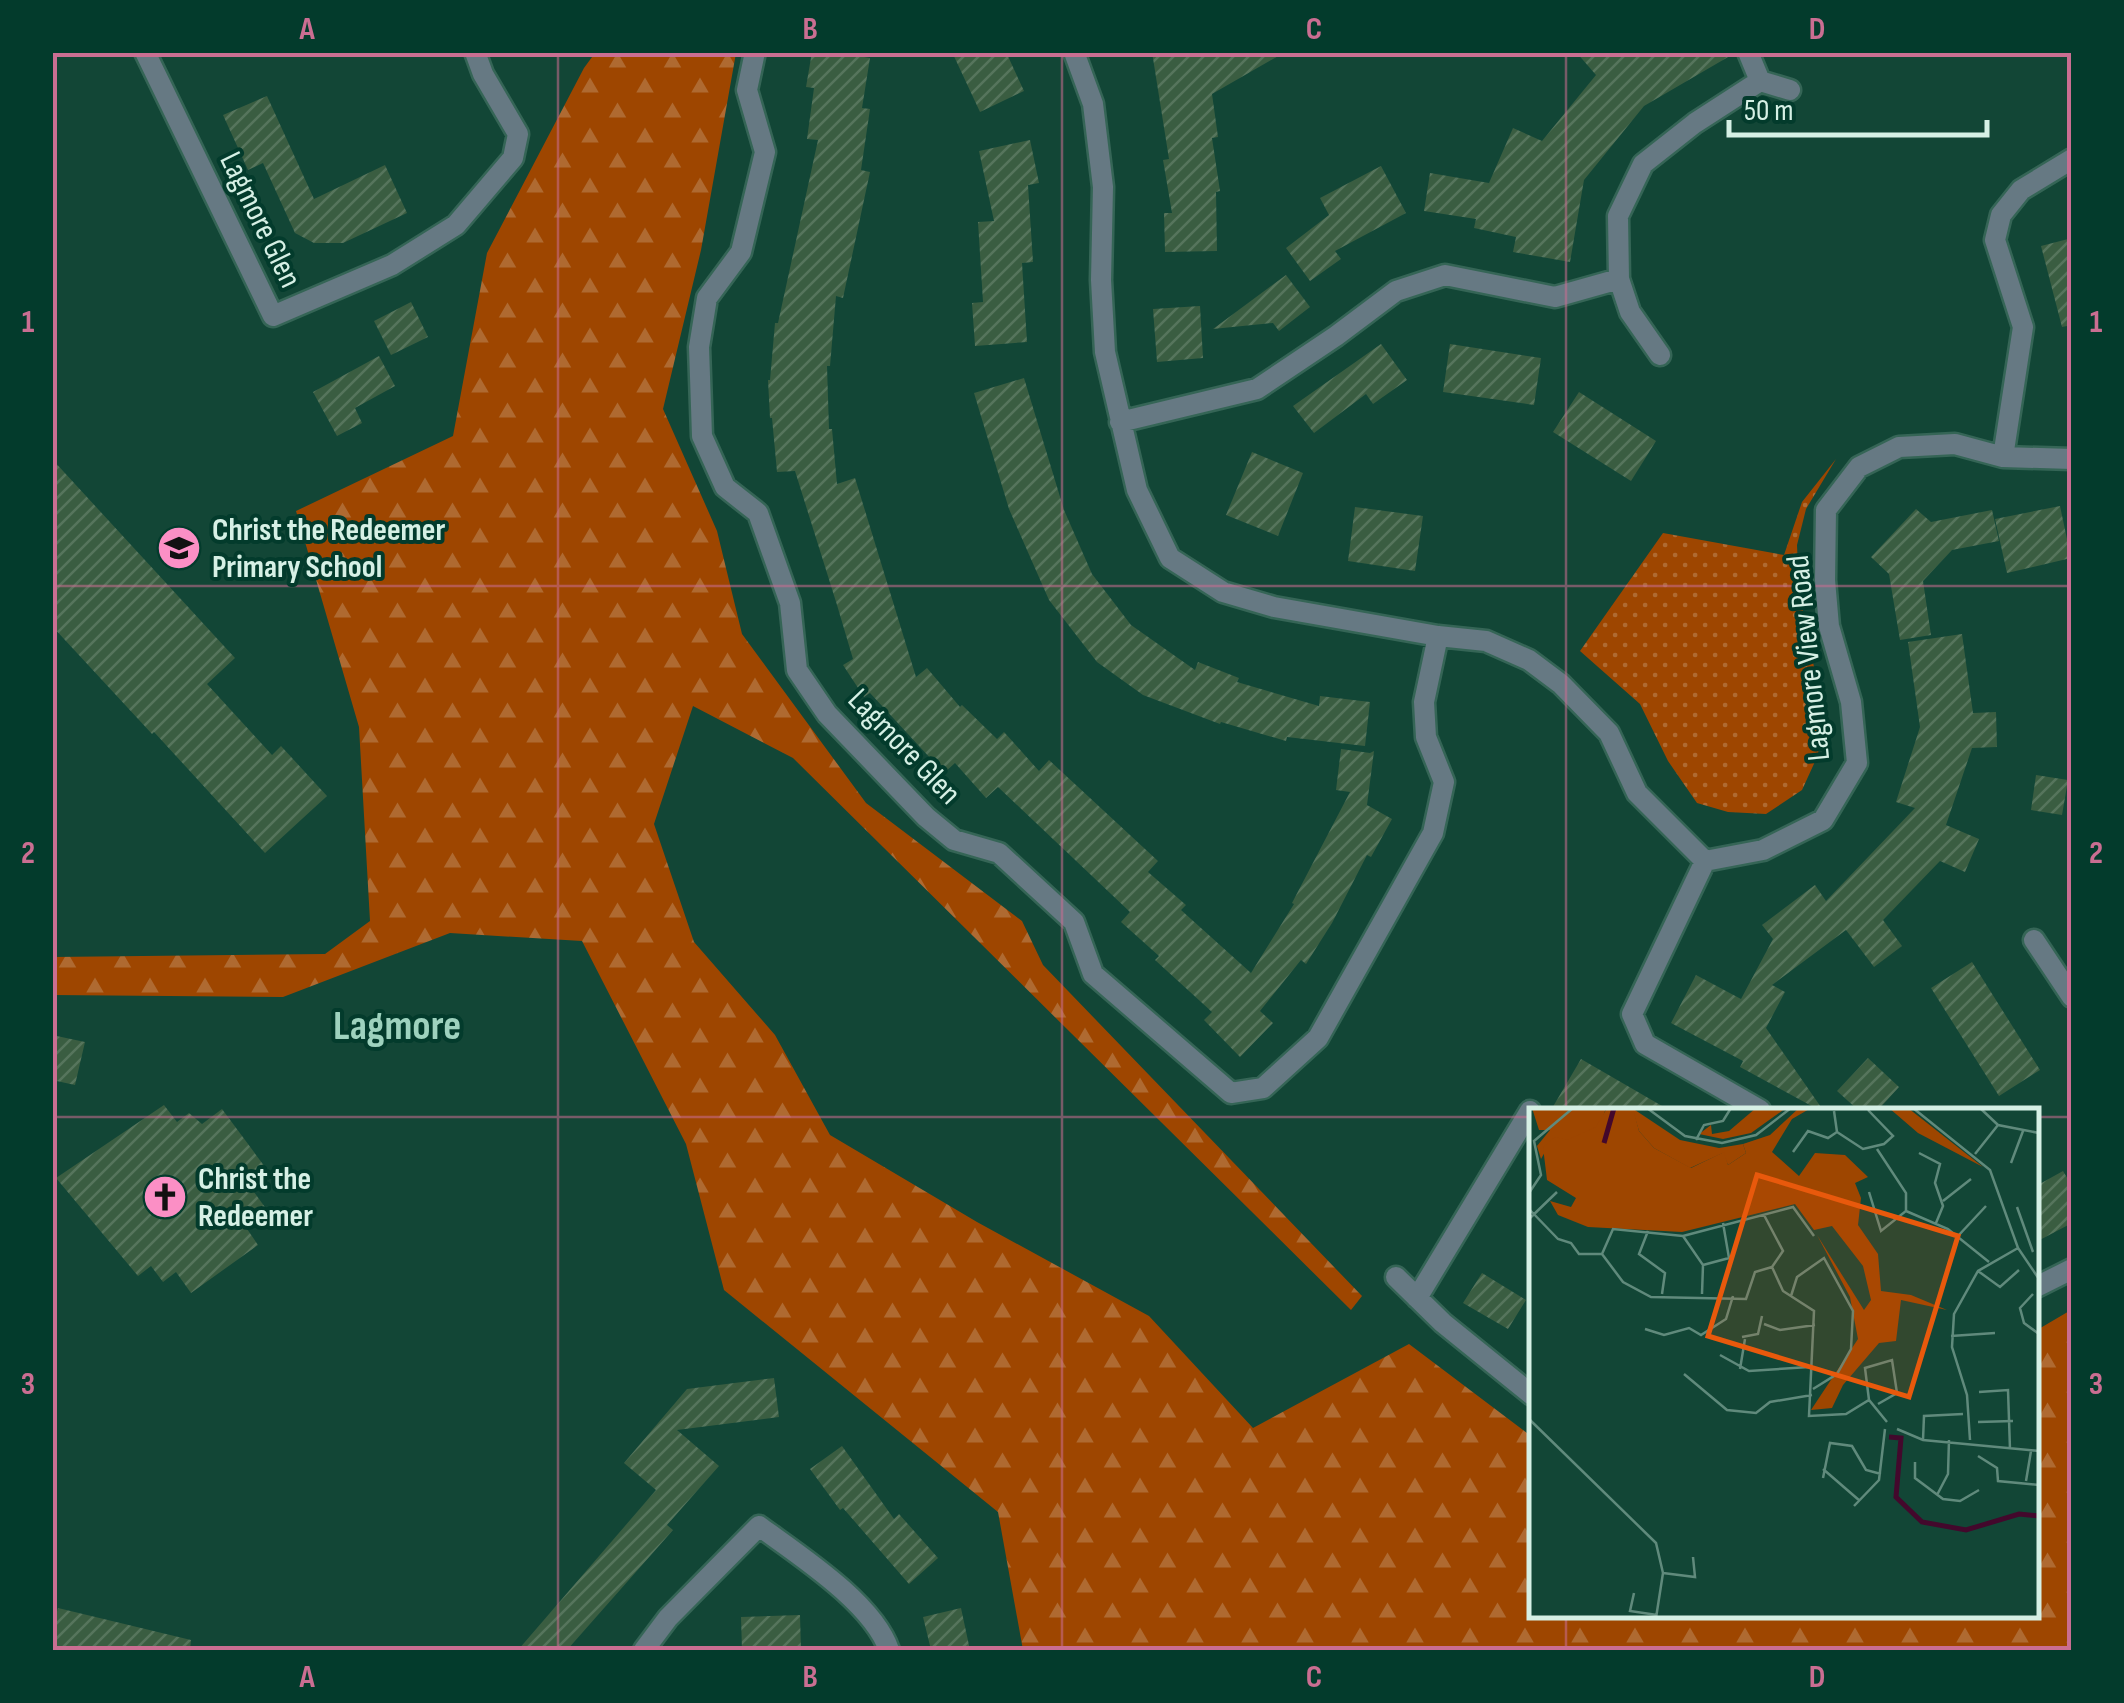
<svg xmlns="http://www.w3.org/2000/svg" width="2124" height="1703" font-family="'Sofia Sans Condensed',sans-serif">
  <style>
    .grass { fill: url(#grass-dots) }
    .forest { fill: url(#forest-firs) }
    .building { fill: url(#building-hatch) }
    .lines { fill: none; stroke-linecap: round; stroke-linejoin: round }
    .minor-casing { stroke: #356556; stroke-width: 25 }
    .minor { stroke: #667983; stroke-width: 20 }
    .grid { fill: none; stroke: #ca6e92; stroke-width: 2.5; stroke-opacity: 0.55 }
    .labels { text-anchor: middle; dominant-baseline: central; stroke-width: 8; stroke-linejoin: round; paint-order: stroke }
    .street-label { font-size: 32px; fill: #d6f0e5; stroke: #033b2c }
    .poi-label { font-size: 32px; font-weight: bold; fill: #d6f0e5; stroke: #033b2c; text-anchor: start }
    .district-label { font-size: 42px; font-weight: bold; fill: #9ed2be; stroke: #033b2c }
    .inset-river { fill: none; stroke: #43082c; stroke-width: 5 }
    .inset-road { fill: none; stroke: #608a7c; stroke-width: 2.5 }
    .view { fill: #e8590c; fill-opacity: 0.15; stroke: #e8590c; stroke-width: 5 }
    .inset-edge { fill: none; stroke: #d6f0e5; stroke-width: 5 }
    .neatline { fill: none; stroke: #ca6e92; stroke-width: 4 }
    .grid-label { font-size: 32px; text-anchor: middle; font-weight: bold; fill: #ca6e92 }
  </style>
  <defs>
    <pattern id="grass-dots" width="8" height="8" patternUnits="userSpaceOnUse" patternTransform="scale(2.5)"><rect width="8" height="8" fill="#9e4600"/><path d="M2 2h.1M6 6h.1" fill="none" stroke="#af6a31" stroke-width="1.8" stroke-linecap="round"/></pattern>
    <pattern id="forest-firs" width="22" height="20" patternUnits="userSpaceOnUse" patternTransform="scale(2.5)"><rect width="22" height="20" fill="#9e4600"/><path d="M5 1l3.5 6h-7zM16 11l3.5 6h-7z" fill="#af6a31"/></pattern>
    <pattern id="building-hatch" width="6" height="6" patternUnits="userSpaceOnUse" patternTransform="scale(2.5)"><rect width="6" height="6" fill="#3a5d41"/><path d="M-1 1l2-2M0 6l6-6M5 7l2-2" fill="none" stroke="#56755c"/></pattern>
  </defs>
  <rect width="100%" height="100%" fill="#124636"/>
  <!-- grass -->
  <path class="grass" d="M1836,459L1806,509L1797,545L1799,590L1822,708L1818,755L1802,790L1766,814L1728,812L1697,803L1668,761L1640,704L1580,651L1663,533L1784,555L1802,502Z"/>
  <!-- forest -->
  <path class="forest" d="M595,53H736L701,250L663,409L717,531L742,634L866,803L1022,921L1043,965L1362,1296L1351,1310L793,758L693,706L654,824L694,942L775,1035L830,1135L977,1222L1149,1316L1253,1428L1409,1344L1531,1436L1532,1616H2036L2037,1330L2071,1310V1650H1023L998,1512L724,1290L686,1144L582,941L450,933L283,997L53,995V957L325,954L370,921L359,727L296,511L453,436L487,253L584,68Z"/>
  <!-- building -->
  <path class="building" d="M812,52H834L870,58L862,108L870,109L861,170L870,172L843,298L836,296L830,366H827L829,429H832L837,484L855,478L916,677L927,668L960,707L962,705L997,739L1004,732L1039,771L1049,760L1158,861L1148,872L1186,905L1181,910L1251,973L1294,904L1292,903L1350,792L1336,790L1341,749L1370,753L1374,751L1367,805L1392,819L1371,857L1367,855L1332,923L1306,964L1301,960L1260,1011L1273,1023L1240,1057L1204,1020L1212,1012L1155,960L1159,956L1121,922L1130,912L998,787L986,798L955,763L944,773L870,693L864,697L843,665L853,659L837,605L795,471L777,472L772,418H770L768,380H770L775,323H778L818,140L807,139L814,88L806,87Z
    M952,52H1006L1024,91L980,112Z
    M1152,52H1285L1212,94L1218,137L1212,138L1220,191L1216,192L1217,251L1165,252L1164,213H1172L1163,160L1169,159Z
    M1576,52L1735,53L1644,106L1584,180L1570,262L1513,252L1516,237L1474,228L1476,219L1424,211L1430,173L1489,183L1513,128L1542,141L1596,75Z
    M267,96L314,199L385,165L407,213L343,243H314L295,233L263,163L248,170L223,115Z
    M1030,140L1039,183L1028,185L1033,262L1022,263L1027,342L975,346L972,303L983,302L978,222L994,221L979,151Z
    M1381,166L1406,213L1335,251L1341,259L1310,281L1286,248L1329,215L1320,198Z
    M2072,238V325L2062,327L2041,246Z
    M1286,275L1310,307L1279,331L1273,323L1213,329Z
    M411,302L428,337L391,355L374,321Z
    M1200,306L1203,358L1157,362L1153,309Z
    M1381,344L1407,380L1373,404L1366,394L1314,433L1293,406Z
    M1450,344L1541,358L1534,405L1443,392Z
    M379,356L395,386L355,408L362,423L337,436L313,392Z
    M1024,378L1064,510L1092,574L1131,625L1195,670L1198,662L1239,678L1237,682L1319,706L1320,696L1370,702L1365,746L1287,737L1286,741L1221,722L1220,724L1143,695L1097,662L1049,600L1009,509L974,393Z
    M1579,392L1656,441L1631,481L1553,432Z
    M1252,452L1303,473L1278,536L1226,515Z
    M52,459L235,658L207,684L272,755L281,746L327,796L265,853L154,732L152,734L52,626Z
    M2060,506L2071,558L2007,573L1995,519Z
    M1355,507L1423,516L1415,571L1348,561Z
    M1916,509L1931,522L1992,510L1999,541L1952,550L1923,581L1931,635L1900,640L1889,574L1871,557Z
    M1962,634L1973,713L1996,712L1997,747L1972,748L1946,825L1979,839L1965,872L1940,861L1883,920L1902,946L1874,967L1846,930L1772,985L1785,992L1766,1028L1823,1110H1819L1740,1067L1743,1061L1671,1023L1696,975L1741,999L1773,939L1762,925L1815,885L1826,901L1915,808L1896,802L1920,727L1908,642Z
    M2036,775L2068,780L2062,815L2031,810Z
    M1972,962L2040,1070L1999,1096L1931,988Z
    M52,1035L85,1042L75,1085L52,1080Z
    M1868,1058L1899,1087L1878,1110H1858L1837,1091Z
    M1581,1059L1669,1110H1551Z
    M164,1105L177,1122L189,1113L202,1124L222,1109L268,1171L249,1185L267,1210L245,1226L258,1245L191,1293L176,1272L163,1282L151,1266L138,1276L56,1178Z
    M2063,1171L2072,1186V1223L2036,1242V1186Z
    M1482,1273L1526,1300L1508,1329L1463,1303Z
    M774,1378L779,1417L677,1430L719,1466L667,1525L673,1530L567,1650H518L656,1490L624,1463L687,1389Z
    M842,1446L894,1519L899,1514L938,1558L909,1584L843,1508L840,1510L810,1469Z
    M58,1608L191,1640L190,1650H69L52,1646V1629Z
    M961,1608L970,1650H931L923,1617Z
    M800,1615L801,1650H742L741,1617Z"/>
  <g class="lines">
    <!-- minor casing -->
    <g class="minor-casing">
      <path id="minor" d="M145,52L273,316L392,265L456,225L513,158L518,134L483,74L475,52
        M755,52L747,90L765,152L741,252L707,298L699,347L702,436L725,487L758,513L790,603L797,670L827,714L926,817L954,840L999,853L1074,922L1093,974L1231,1093L1263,1088L1318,1038L1433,833L1444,782L1426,737L1424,702L1438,636
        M1074,52L1093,104L1103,187L1101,280L1105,352L1137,490L1170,558L1223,592L1274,607L1438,636L1486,641L1529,660L1561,684L1609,733L1637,793L1705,861
        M1748,52L1760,81
        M1660,355L1630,312L1619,279L1618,216L1643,164L1695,123L1760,81L1790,90
        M1120,422L1257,389L1336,336L1396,291L1445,275L1555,297L1619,279
        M2003,457L2023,327L1995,240L2001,215L2021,190L2072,159
        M1705,861L1763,850L1823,820L1857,763L1851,702L1829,626L1825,580L1826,510L1859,467L1899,447L1955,444L2003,457L2072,459
        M1705,861L1632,1014L1645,1044L1760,1110
        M2034,940L2072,997
        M1396,1277L1443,1323L1532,1395
        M2036,1287L2072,1269
        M1417,1298L1530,1111
        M644,1650L668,1618L759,1526C800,1556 873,1603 889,1650"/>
    </g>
    <!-- minor -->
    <use href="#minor" class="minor"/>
  </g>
  <!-- grid -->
  <path class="grid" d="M558,52V1650M1062,52V1650M1566,52V1110M52,586H2072M52,1117H1532M2036,1117H2072M1566,1616V1650"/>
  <!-- icons -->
  <defs>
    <g id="school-disc" transform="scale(2.25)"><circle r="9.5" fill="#fb8fc5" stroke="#033b2c"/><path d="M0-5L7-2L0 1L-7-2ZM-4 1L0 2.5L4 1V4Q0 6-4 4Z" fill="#111"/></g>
    <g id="church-disc" transform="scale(2.25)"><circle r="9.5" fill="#fb8fc5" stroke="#033b2c"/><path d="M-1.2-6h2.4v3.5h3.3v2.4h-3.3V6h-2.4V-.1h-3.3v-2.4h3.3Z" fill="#111"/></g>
  </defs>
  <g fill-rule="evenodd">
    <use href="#school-disc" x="179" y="548"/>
    <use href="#church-disc" x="165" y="1197"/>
  </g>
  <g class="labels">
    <!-- street labels -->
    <g class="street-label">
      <text transform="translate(260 220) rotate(64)">Lagmore Glen</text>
      <text transform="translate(1809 658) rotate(-96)">Lagmore View Road</text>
      <text transform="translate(904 747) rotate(46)">Lagmore Glen</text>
    </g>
    <!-- poi labels -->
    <g class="poi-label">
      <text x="212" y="530">Christ the Redeemer<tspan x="212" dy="37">Primary School</tspan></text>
      <text x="198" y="1179">Christ the<tspan x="198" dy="37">Redeemer</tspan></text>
    </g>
    <!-- district labels -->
    <g class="district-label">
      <text x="397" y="1026">Lagmore</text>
    </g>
  </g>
  <!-- overview -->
  <g transform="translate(1529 1108)">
    <rect width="510" height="510" fill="#124636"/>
    <path d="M3,0H77L66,32L22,33L12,51L8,38L21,22H10ZM103,0L151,32L190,40L214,36L217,45L199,57L194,45L161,60L125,40L110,23ZM227,0H257L222,25L194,31L170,26L182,17L183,26L200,23ZM360,0H379L454,59L389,25Z" fill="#9e4600"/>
    <path d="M78,0H104L110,23L125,40L162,60L195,44L199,57L217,45L214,36L241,27L270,0H282L263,11L243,44L270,68L286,45L316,47L339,69L326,75L332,90L329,117L349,146L352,183L382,187L418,202L372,192L367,233L350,235L314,277L303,300L282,302L329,231L321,189L288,127L335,202L342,192L334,158L303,118L285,122L266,96L153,124L59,119L29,107L21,93L42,99L47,90L18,72L14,39L26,29L38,32L67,19Z" fill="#9e4600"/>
    <path class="inset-river" d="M75,35L85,0M360,329L372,330L367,389L393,414L437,422L490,406L510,408"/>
    <path class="inset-road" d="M118,0L156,28L193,35L227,27L262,0M384,0L461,62L489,140L510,171M451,0L469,17L510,25M308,24L334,41L355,36L364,28L339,2M167,32L175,17L194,13L202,0M264,44L279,23L299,30L308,24L305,3M390,45L411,56L406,75L414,98L407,115M446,46L469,17M482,55L494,23M340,84L352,123L377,103V85L348,41M0,85L12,67L5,33L44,0M414,93L442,71M488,99L504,144M0,101L29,131L42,135L50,146H73L94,174L122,189L217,191L226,164L243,159M377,103L419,121L460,154M235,107L254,143L243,159M0,111L28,84M119,123L110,146L136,165L133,186M154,128L264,99L285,128M154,128L174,157L173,186M429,128L457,98M73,146L84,121L154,128M174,157L200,150L194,115M243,159L254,183L285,203L280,308L317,306L340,292L358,314M449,163L471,179L490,162M504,186L491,200L495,215L510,226M262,188L268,169L295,150L324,203L322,241L308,266L284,281M235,216L251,222L286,217M116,221L135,227L160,220L172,227L197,211L204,188M422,228L466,225M213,229L229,226L233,208M191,247L220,263L280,259M211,261L216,231M155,266L198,302L227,305L241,294L283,287M450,284L479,282L481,341M340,292L336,260L363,252L368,285L349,296M0,311L127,435L134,465L127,510M449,314L484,313M368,321L394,332L510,343M394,332L395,308L434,306M441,332L438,287L423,239L425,206L449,163L489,140M449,348L468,360L469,373L510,377M386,354V370L414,391L431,393L450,382M294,361L331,393M294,370L301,335L323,338L337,362L352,366M497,373L502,343M408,387L419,366L420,332M325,398L350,372L356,321M134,465L166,469L164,449M105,485L101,503L128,507"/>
    <path class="view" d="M228,67L429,128L380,289L179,228Z"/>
    <rect width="510" height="510" class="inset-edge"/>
  </g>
  <!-- border -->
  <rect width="2124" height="1703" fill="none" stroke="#033b2c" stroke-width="110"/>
  <!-- scale -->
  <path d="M1729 120v15h258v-15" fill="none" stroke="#d6f0e5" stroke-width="5"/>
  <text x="1744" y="120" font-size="30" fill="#d6f0e5" stroke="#033b2c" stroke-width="8" paint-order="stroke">50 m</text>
  <rect x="55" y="55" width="2014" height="1593" class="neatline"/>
  <g class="grid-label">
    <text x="307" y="39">A</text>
    <text x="810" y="39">B</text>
    <text x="1314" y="39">C</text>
    <text x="1817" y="39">D</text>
    <text x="28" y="332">1</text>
    <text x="2096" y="332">1</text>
    <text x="28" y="863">2</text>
    <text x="2096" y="863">2</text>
    <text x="28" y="1394">3</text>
    <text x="2096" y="1394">3</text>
    <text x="307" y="1687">A</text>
    <text x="810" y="1687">B</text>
    <text x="1314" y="1687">C</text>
    <text x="1817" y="1687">D</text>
  </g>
</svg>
